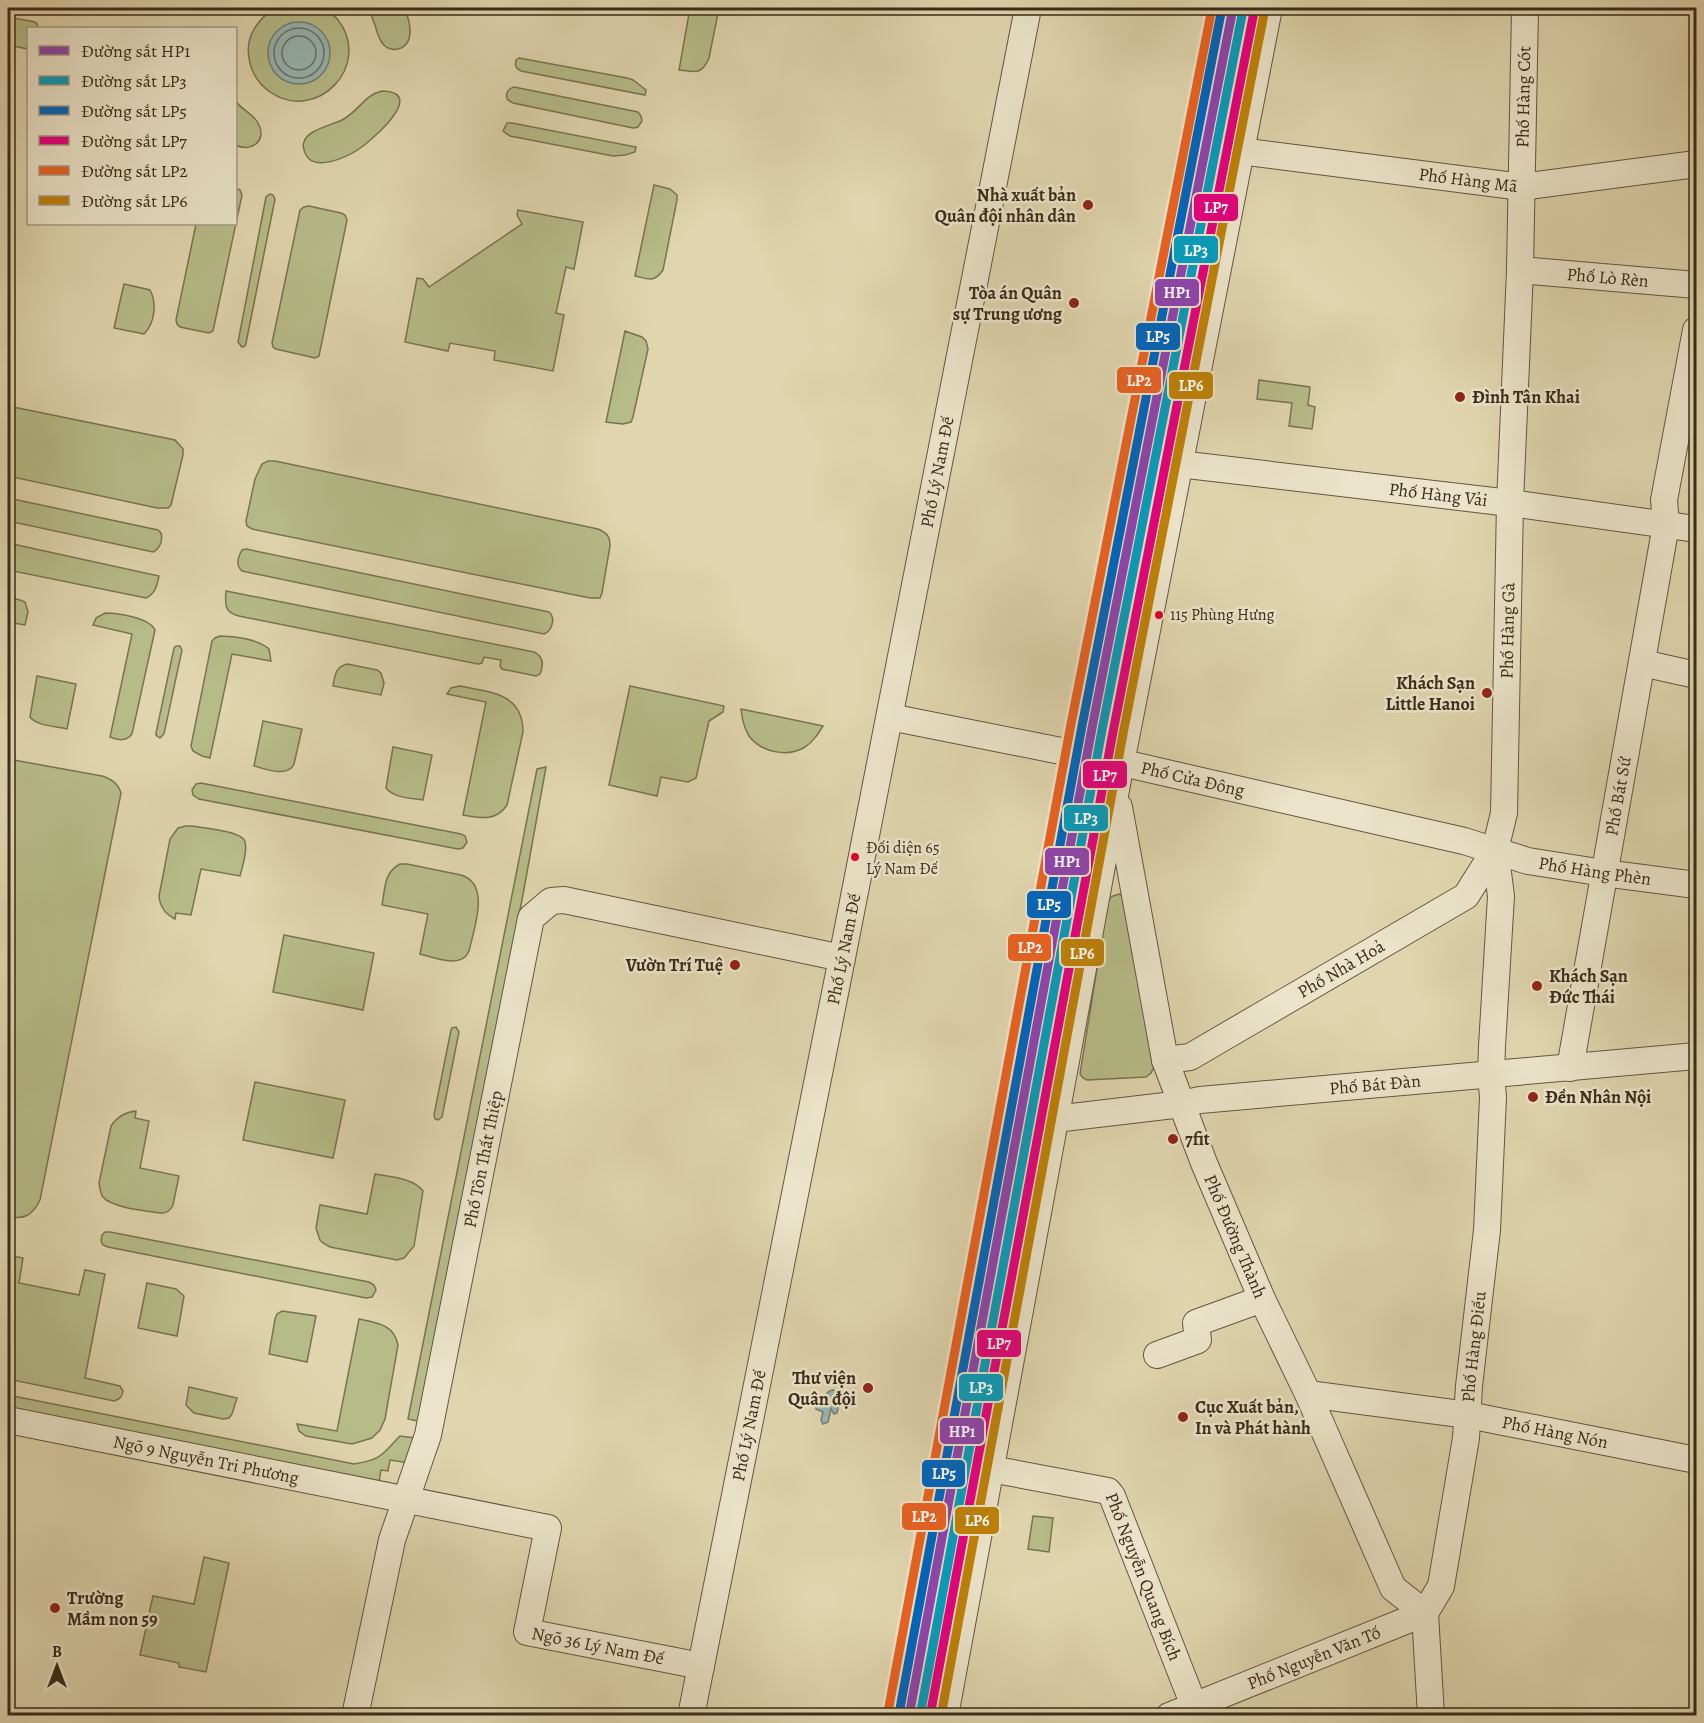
<svg xmlns="http://www.w3.org/2000/svg" width="1704" height="1723" font-family="Alegreya,serif">
  <style>
    .green { fill: #b6bc88; stroke: #787451; stroke-width: 1.5 }
    .water { fill: #97b6b5; stroke: #727e77; stroke-width: 1.5 }
    .lines { fill: none; stroke-linecap: round; stroke-linejoin: round }
    .shore { stroke: #687068; stroke-width: 1.5 }
    .minor-casing { stroke: #64563f; stroke-width: 28 }
    .minor { stroke: #ebe4ca; stroke-width: 26 }
    .rail-1-casing { stroke: #ebe4ca; stroke-width: 14 }
    .rail-2-casing { stroke: #ebe4ca; stroke-width: 14 }
    .rail-3-casing { stroke: #ebe4ca; stroke-width: 14 }
    .rail-4-casing { stroke: #ebe4ca; stroke-width: 14 }
    .rail-5-casing { stroke: #ebe4ca; stroke-width: 14 }
    .rail-6-casing { stroke: #ebe4ca; stroke-width: 14 }
    .rail-1 { stroke: #8e44ad; stroke-width: 9 }
    .rail-2 { stroke: #069cbc; stroke-width: 9 }
    .rail-3 { stroke: #0065bd; stroke-width: 9 }
    .rail-4 { stroke: #e5007d; stroke-width: 9 }
    .rail-5 { stroke: #e96222; stroke-width: 9 }
    .rail-6 { stroke: #be8108; stroke-width: 9 }
    .poi-dot { fill: #8f2418; stroke: #ebe4ca; stroke-width: 2 }
    .bus-dot { fill: #e4002b; stroke: #ebe4ca; stroke-width: 2 }
    .labels { text-anchor: middle; dominant-baseline: central; stroke-width: 5; stroke-linejoin: round; paint-order: stroke }
    .bus-label { font-size: 16px; fill: #3a2b1a; stroke: #ebe4ca; text-anchor: start }
    .street-label { font-size: 18px; fill: #3a2b1a; stroke: #ebe4ca }
    .poi-label { font-size: 18px; font-weight: bold; fill: #3a2b1a; stroke: #ebe4ca; text-anchor: start }
    .line-badge { stroke: #ebe4ca; stroke-width: 2 }
    .badge-label { font-size: 16px; text-anchor: middle; font-weight: bold; fill: #fff }
  </style>
  <rect width="100%" height="100%" fill="#e0d5ae"/>
  <filter id="stains"><feTurbulence type="fractalNoise" baseFrequency=".00333" numOctaves="4"/><feColorMatrix values="0 0 0 0 .2 0 0 0 0 .09 0 0 0 0 .02 0 0 0 .5 -.17"/></filter>
  <radialGradient id="worn" r=".72"><stop offset=".6" stop-color="#630" stop-opacity="0"/><stop offset="1" stop-color="#630" stop-opacity=".3"/></radialGradient>
  <!-- green -->
  <path class="green" d="M275,8H324C328,12 334,15 338,20C373,65 317,124 270,92C259,84 251,72 249,58C245,36 258,19 275,8Z
    M366,8H404C410,20 416,44 398,49C394,50 388,49 385,46C377,40 377,28 373,20C372,15 368,11 366,8Z
    M690,8H719L709,58C702,75 695,72 679,70Z
    M8,17L35,22L37,24L38,28H28V49L8,45Z
    M519,58L627,78L633,80L646,90L645,95L521,71C515,68 515,65 516,60Z
    M514,87L638,112L641,116L642,121L638,127L633,128L513,103L508,100C505,95 507,89 514,87Z
    M382,91C428,92 372,140 359,149C347,157 315,172 306,155C304,151 302,146 304,142C307,130 332,125 342,120C358,112 364,95 382,91Z
    M236,101C242,111 255,114 259,125C267,141 250,153 236,145Z
    M507,123H512L636,147L635,152L625,155L613,156L510,136L503,131Z
    M654,185L670,189L677,195V200L663,270C654,283 649,279 635,276Z
    M236,188L240,190L242,195L213,331L209,333L180,327L177,324L176,320L196,224H236Z
    M270,194L273,195L275,199L246,343L245,346L242,347L238,342L266,197Z
    M309,206L341,213L345,215L347,220L319,356L315,358L276,349L273,347L272,343L300,210L304,207Z
    M518,210L583,222L574,269L566,267L556,313L564,315L553,371L494,360L495,351L450,343L448,351L405,342L417,278L423,279L429,287L522,224L517,215Z
    M124,284L150,290C157,303 155,323 144,334L114,328Z
    M625,331L642,337L646,341L648,349L633,417L631,422L623,424L606,422Z
    M1259,380L1310,387L1308,405L1315,407L1312,429L1289,426L1292,403L1257,399Z
    M8,406L175,440L183,449V455L171,505L168,508H157L8,476Z
    M268,461H275L598,529C607,533 610,536 610,546L602,593L600,598H590L252,529L247,526L246,521L255,479L262,464Z
    M8,498L158,530L161,533C163,540 160,549 153,552L8,521Z
    M8,543L159,576C157,585 156,593 146,598L8,570Z
    M246,549L549,612C556,618 552,631 544,634L242,571C235,565 238,557 242,550Z
    M226,591L534,652C543,656 544,664 540,674L536,676L502,669L500,666L501,660L484,657L482,663L478,664L239,616C224,612 225,604 226,591Z
    M8,597L20,600L25,602L28,612L25,625L8,622Z
    M105,613C118,613 150,618 155,630L132,734C126,742 118,740 110,737L132,634L93,625L96,618Z
    M220,636C235,636 257,639 269,649L271,661L232,654L210,758L202,756L193,751L191,746L212,641L215,638Z
    M176,646H180L182,650L164,734L160,738L156,735V733L174,648Z
    M347,664L377,670L381,673L384,683L381,695L333,686C335,676 335,667 347,664Z
    M37,676L76,684L67,729C55,726 37,726 30,717Z
    M460,686C490,692 523,693 523,732L507,805C496,822 480,818 463,815L486,702L447,694L451,688Z
    M630,686L724,706L723,712L709,721L696,778L688,782L661,777L657,796L609,785Z
    M741,709L823,726C818,734 813,742 805,747C787,758 761,752 749,736C744,728 742,719 741,709Z
    M263,721L302,729L294,764C288,778 266,769 254,766Z
    M393,747L432,755L423,800C410,798 394,798 386,788Z
    M8,759L102,776C111,779 118,783 121,793L40,1200C32,1216 24,1220 8,1216Z
    M546,767L522,900L418,1421L408,1419L537,769Z
    M201,783L461,834L465,836L467,842L463,848L458,849L199,799L193,795L192,790L196,784Z
    M186,826H192C203,828 243,831 245,842C248,852 242,867 240,876L201,869L191,915L176,913L175,919C165,914 160,907 159,896L170,839L178,828Z
    M400,864H407L461,875C491,884 474,928 469,951C462,969 435,958 420,954L428,914L382,905C385,889 384,872 400,864Z
    M1119,894L1125,897L1154,1067L1151,1073L1146,1077L1087,1080L1083,1078L1080,1074L1108,900L1113,896Z
    M284,935L374,953L363,1010L273,992Z
    M456,1027L459,1032L442,1117L438,1120L435,1119L434,1115L451,1030L452,1028Z
    M255,1082L345,1100L333,1158L243,1140Z
    M136,1111L135,1118L149,1121L140,1168L179,1176L173,1205C170,1211 167,1213 161,1213C147,1211 112,1208 103,1197C100,1193 100,1188 99,1183L111,1126C117,1117 125,1112 136,1111Z
    M375,1174C390,1177 414,1178 423,1191L414,1246L404,1258L397,1260L330,1247L323,1243L320,1240L316,1228L320,1205L367,1214Z
    M105,1232H110L369,1282L374,1285L376,1290L372,1297L366,1298L108,1247L103,1245L101,1241L102,1235Z
    M8,1255L23,1258L19,1283L79,1295L85,1270L105,1274L85,1378L120,1386L123,1391C122,1397 120,1399 114,1401L8,1379Z
    M147,1283L176,1289L184,1296L177,1336L138,1328Z
    M282,1311L316,1316L307,1362L269,1354L275,1319L277,1314Z
    M359,1319C377,1323 394,1324 398,1345L385,1419L380,1430L372,1438L352,1444L306,1436L299,1431L297,1424L337,1431Z
    M189,1387L237,1398L232,1414L229,1418L223,1419L194,1413L186,1405Z
    M8,1395L354,1464C382,1460 382,1454 400,1436L415,1438L409,1463L390,1460L388,1471L381,1470L379,1482L8,1412Z
    M1033,1516L1053,1518L1049,1552L1028,1549Z
    M204,1557L229,1563L206,1672L179,1667V1663L140,1655L153,1596L194,1604Z"/>
  <!-- water -->
  <path class="water" d="M268 53a31 31 0 1 1 62 0a31 31 0 1 1-62 0Z
    M833,1390L836,1391L840,1397L837,1413L834,1414L831,1409L828,1422L823,1424L821,1420L823,1412L816,1409V1406L824,1403C825,1397 826,1391 833,1390Z"/>
  <g class="lines">
    <!-- shore -->
    <path class="shore" d="M274 53a25 25 0 1 1 50 0a25 25 0 1 1-50 0Z
      M282 53a17 17 0 1 1 34 0a17 17 0 1 1-34 0Z"/>
    <!-- minor casing -->
    <g class="minor-casing">
      <g id="minor">
        <path id="s1" d="M1240,151L1522,187L1696,164"/>
        <path id="s2" d="M1520,270L1696,285"/>
        <path id="s3" d="M1179,464L1510,503L1696,529"/>
        <path d="M1642,663L1696,675"/>
        <path id="s4" d="M890,717L1136,766L1464,841L1528,861L1604,873L1696,885"/>
        <path id="s5" d="M1119,807L1165,1060L1204,1163L1262,1299L1308,1394L1393,1588L1425,1613"/>
        <path id="s6" d="M1165,1060L1190,1057L1466,896L1495,850"/>
        <path id="s7" d="M1570,1068L1666,525L1664,500L1696,330"/>
        <path id="s8" d="M1055,1119L1182,1104L1200,1100L1696,1056"/>
        <path d="M1157,1355L1198,1340L1196,1323L1262,1299"/>
        <path id="s9" d="M1308,1394L1468,1415L1696,1460"/>
        <path id="s10" d="M8,1420L548,1528L527,1632L701,1666"/>
        <path id="s11" d="M991,1469L1108,1491L1112,1496L1198,1716"/>
        <path id="s12" d="M1425,1613L1441,1586L1466,1438L1469,1386L1487,1230L1493,1097L1491,1075L1492,1046L1501,896L1495,850L1504,813L1510,503L1520,270L1525,8"/>
        <path d="M1425,1613L1431,1716"/>
        <path id="s13" d="M355,1716L392,1540L428,1435L531,918L551,901L564,900L842,958"/>
        <path id="s14" d="M691,1716L842,958L1028,8"/>
        <path d="M945,1716L1121,763L1269,8"/>
        <path id="s15" d="M1169,1716L1425,1613"/>
      </g>
    </g>
    <!-- minor -->
    <use href="#minor" class="minor"/>
    <!-- rail-1 casing -->
    <g class="rail-1-casing">
      <path id="rail-1" d="M909,1716L1092,728L1233,8"/>
    </g>
    <!-- rail-2 casing -->
    <g class="rail-2-casing">
      <path id="rail-2" d="M920,1716L1102,730L1243,10"/>
    </g>
    <!-- rail-3 casing -->
    <g class="rail-3-casing">
      <path id="rail-3" d="M899,1714L1082,726L1222,8"/>
    </g>
    <!-- rail-4 casing -->
    <g class="rail-4-casing">
      <path id="rail-4" d="M930,1716L1113,732L1254,12"/>
    </g>
    <!-- rail-5 casing -->
    <g class="rail-5-casing">
      <path id="rail-5" d="M888,1712L1071,724L1212,8"/>
    </g>
    <!-- rail-6 casing -->
    <g class="rail-6-casing">
      <path id="rail-6" d="M941,1716L1123,734L1264,14"/>
    </g>
    <!-- rail-1 -->
    <use href="#rail-1" class="rail-1"/>
    <!-- rail-2 -->
    <use href="#rail-2" class="rail-2"/>
    <!-- rail-3 -->
    <use href="#rail-3" class="rail-3"/>
    <!-- rail-4 -->
    <use href="#rail-4" class="rail-4"/>
    <!-- rail-5 -->
    <use href="#rail-5" class="rail-5"/>
    <!-- rail-6 -->
    <use href="#rail-6" class="rail-6"/>
  </g>
  <!-- markers -->
  <g class="poi-dot">
    <circle cx="1088" cy="205" r="6"/>
    <circle cx="1074" cy="303" r="6"/>
    <circle cx="1460" cy="397" r="6"/>
    <circle cx="1487" cy="693" r="6"/>
    <circle cx="735" cy="965" r="6"/>
    <circle cx="1537" cy="986" r="6"/>
    <circle cx="1533" cy="1097" r="6"/>
    <circle cx="1173" cy="1139" r="6"/>
    <circle cx="868" cy="1388" r="6"/>
    <circle cx="1183" cy="1417" r="6"/>
    <circle cx="55" cy="1608" r="6"/>
  </g>
  <g class="bus-dot">
    <circle cx="1159" cy="615" r="5"/>
    <circle cx="855" cy="857" r="5"/>
  </g>
  <g class="labels">
    <!-- bus labels -->
    <g class="bus-label">
      <text x="1170" y="615">115 Phùng Hưng</text>
      <text x="866" y="848">Đối diện 65<tspan x="866" dy="21">Lý Nam Đế</tspan></text>
    </g>
    <!-- street labels -->
    <g class="street-label">
      <text stroke="none"><textPath href="#s12" startOffset="1526">Phố Hàng Cót</textPath></text>
      <text stroke="none"><textPath href="#s1" startOffset="230">Phố Hàng Mã</textPath></text>
      <text stroke="none"><textPath href="#s2" startOffset="88">Phố Lò Rèn</textPath></text>
      <text stroke="none"><textPath href="#s14" startOffset="1268">Phố Lý Nam Đế</textPath></text>
      <text stroke="none"><textPath href="#s3" startOffset="261">Phố Hàng Vải</textPath></text>
      <text stroke="none"><textPath href="#s12" startOffset="992">Phố Hàng Gà</textPath></text>
      <text stroke="none"><textPath href="#s4" startOffset="309">Phố Cửa Đông</textPath></text>
      <text stroke="none"><textPath href="#s7" startOffset="276">Phố Bát Sứ</textPath></text>
      <text stroke="none"><textPath href="#s4" startOffset="722">Phố Hàng Phèn</textPath></text>
      <text stroke="none"><textPath href="#s14" startOffset="782">Phố Lý Nam Đế</textPath></text>
      <text stroke="none"><textPath href="#s6" startOffset="200">Phố Nhà Hoả</textPath></text>
      <text stroke="none"><textPath href="#s8" startOffset="322">Phố Bát Đàn</textPath></text>
      <text stroke="none"><textPath href="#s13" startOffset="572">Phố Tôn Thất Thiệp</textPath></text>
      <text stroke="none"><textPath href="#s5" startOffset="447">Phố Đường Thành</textPath></text>
      <text stroke="none"><textPath href="#s12" startOffset="273">Phố Hàng Điếu</textPath></text>
      <text stroke="none"><textPath href="#s14" startOffset="296">Phố Lý Nam Đế</textPath></text>
      <text stroke="none"><textPath href="#s9" startOffset="250">Phố Hàng Nón</textPath></text>
      <text stroke="none"><textPath href="#s10" startOffset="202">Ngõ 9 Nguyễn Tri Phương</textPath></text>
      <text stroke="none"><textPath href="#s11" startOffset="212">Phố Nguyễn Quang Bích</textPath></text>
      <text stroke="none"><textPath href="#s10" startOffset="729">Ngõ 36 Lý Nam Đế</textPath></text>
      <text stroke="none"><textPath href="#s15" startOffset="156">Phố Nguyễn Văn Tố</textPath></text>
    </g>
    <!-- poi labels -->
    <g class="poi-label">
      <text x="1076" y="195" text-anchor="end">Nhà xuất bản<tspan x="1076" dy="21">Quân đội nhân dân</tspan></text>
      <text x="1062" y="293" text-anchor="end">Tòa án Quân<tspan x="1062" dy="21">sự Trung ương</tspan></text>
      <text x="1472" y="397">Đình Tân Khai</text>
      <text x="1475" y="683" text-anchor="end">Khách Sạn<tspan x="1475" dy="21">Little Hanoi</tspan></text>
      <text x="723" y="965" text-anchor="end">Vườn Trí Tuệ</text>
      <text x="1549" y="976">Khách Sạn<tspan x="1549" dy="21">Đức Thái</tspan></text>
      <text x="1545" y="1097">Đền Nhân Nội</text>
      <text x="1185" y="1139">7fit</text>
      <text x="856" y="1378" text-anchor="end">Thư viện<tspan x="856" dy="21">Quân đội</tspan></text>
      <text x="1195" y="1407">Cục Xuất bản,<tspan x="1195" dy="21">In và Phát hành</tspan></text>
      <text x="67" y="1598">Trường<tspan x="67" dy="21">Mầm non 59</tspan></text>
    </g>
  </g>
  <g class="line-badge">
    <rect x="1193" y="193" width="46" height="29" rx="6" fill="#e5007d"/>
    <rect x="1173" y="235" width="46" height="29" rx="6" fill="#069cbc"/>
    <rect x="1154" y="278" width="46" height="29" rx="6" fill="#8e44ad"/>
    <rect x="1135" y="322" width="46" height="29" rx="6" fill="#0065bd"/>
    <rect x="1116" y="366" width="46" height="28" rx="6" fill="#e96222"/>
    <rect x="1168" y="371" width="46" height="29" rx="6" fill="#be8108"/>
    <rect x="1082" y="760" width="46" height="29" rx="6" fill="#e5007d"/>
    <rect x="1063" y="804" width="46" height="28" rx="6" fill="#069cbc"/>
    <rect x="1044" y="847" width="46" height="29" rx="6" fill="#8e44ad"/>
    <rect x="1026" y="890" width="46" height="29" rx="6" fill="#0065bd"/>
    <rect x="1007" y="933" width="45" height="29" rx="6" fill="#e96222"/>
    <rect x="1060" y="938" width="45" height="29" rx="6" fill="#be8108"/>
    <rect x="976" y="1329" width="46" height="29" rx="6" fill="#e5007d"/>
    <rect x="958" y="1373" width="46" height="29" rx="6" fill="#069cbc"/>
    <rect x="939" y="1417" width="46" height="28" rx="6" fill="#8e44ad"/>
    <rect x="921" y="1459" width="45" height="29" rx="6" fill="#0065bd"/>
    <rect x="901" y="1502" width="46" height="29" rx="6" fill="#e96222"/>
    <rect x="954" y="1506" width="46" height="29" rx="6" fill="#be8108"/>
  </g>
  <g class="badge-label">
    <text x="1216" y="213">LP7</text>
    <text x="1196" y="256">LP3</text>
    <text x="1177" y="298">HP1</text>
    <text x="1158" y="342">LP5</text>
    <text x="1139" y="386">LP2</text>
    <text x="1191" y="391">LP6</text>
    <text x="1105" y="781">LP7</text>
    <text x="1086" y="824">LP3</text>
    <text x="1067" y="867">HP1</text>
    <text x="1049" y="910">LP5</text>
    <text x="1030" y="953">LP2</text>
    <text x="1082" y="959">LP6</text>
    <text x="999" y="1349">LP7</text>
    <text x="981" y="1393">LP3</text>
    <text x="962" y="1437">HP1</text>
    <text x="944" y="1479">LP5</text>
    <text x="924" y="1522">LP2</text>
    <text x="977" y="1526">LP6</text>
  </g>
  <!-- margin -->
  <rect width="1704" height="1723" fill="none" stroke="#e0d5ae" stroke-width="30"/>
  <rect x="9" y="9" width="1686" height="1705" fill="none" stroke="#3a2b1a" stroke-width="3"/>
  <rect x="15" y="15" width="1674" height="1693" fill="none" stroke="#3a2b1a" stroke-width="1.5"/>
  <!-- legend -->
  <rect x="27" y="27" width="210" height="198" fill="#ebe4ca" stroke="#a49a84" stroke-width="1.5"/>
  <rect x="39" y="46" width="30" height="9" fill="#8e44ad" stroke="#a49a84" stroke-width="1.5"/>
  <text x="81" y="57" font-size="18" fill="#3a2b1a">Đường sắt HP1</text>
  <rect x="39" y="76" width="30" height="9" fill="#069cbc" stroke="#a49a84" stroke-width="1.5"/>
  <text x="81" y="87" font-size="18" fill="#3a2b1a">Đường sắt LP3</text>
  <rect x="39" y="106" width="30" height="9" fill="#0065bd" stroke="#a49a84" stroke-width="1.5"/>
  <text x="81" y="117" font-size="18" fill="#3a2b1a">Đường sắt LP5</text>
  <rect x="39" y="136" width="30" height="9" fill="#e5007d" stroke="#a49a84" stroke-width="1.5"/>
  <text x="81" y="147" font-size="18" fill="#3a2b1a">Đường sắt LP7</text>
  <rect x="39" y="166" width="30" height="9" fill="#e96222" stroke="#a49a84" stroke-width="1.5"/>
  <text x="81" y="177" font-size="18" fill="#3a2b1a">Đường sắt LP2</text>
  <rect x="39" y="196" width="30" height="9" fill="#be8108" stroke="#a49a84" stroke-width="1.5"/>
  <text x="81" y="207" font-size="18" fill="#3a2b1a">Đường sắt LP6</text>
  <!-- north arrow -->
  <g transform="translate(57 1666)" stroke="#ebe4ca" stroke-width="4.5" paint-order="stroke">
  <path d="M0-4.5L10 22L0 15L-10 22Z" fill="#3a2b1a"/>
  <text y="-9" font-size="16" font-weight="bold" text-anchor="middle" fill="#3a2b1a">B</text>
  </g>
  <rect width="100%" height="100%" filter="url(#stains)"/>
  <rect width="100%" height="100%" fill="url(#worn)"/>
</svg>
